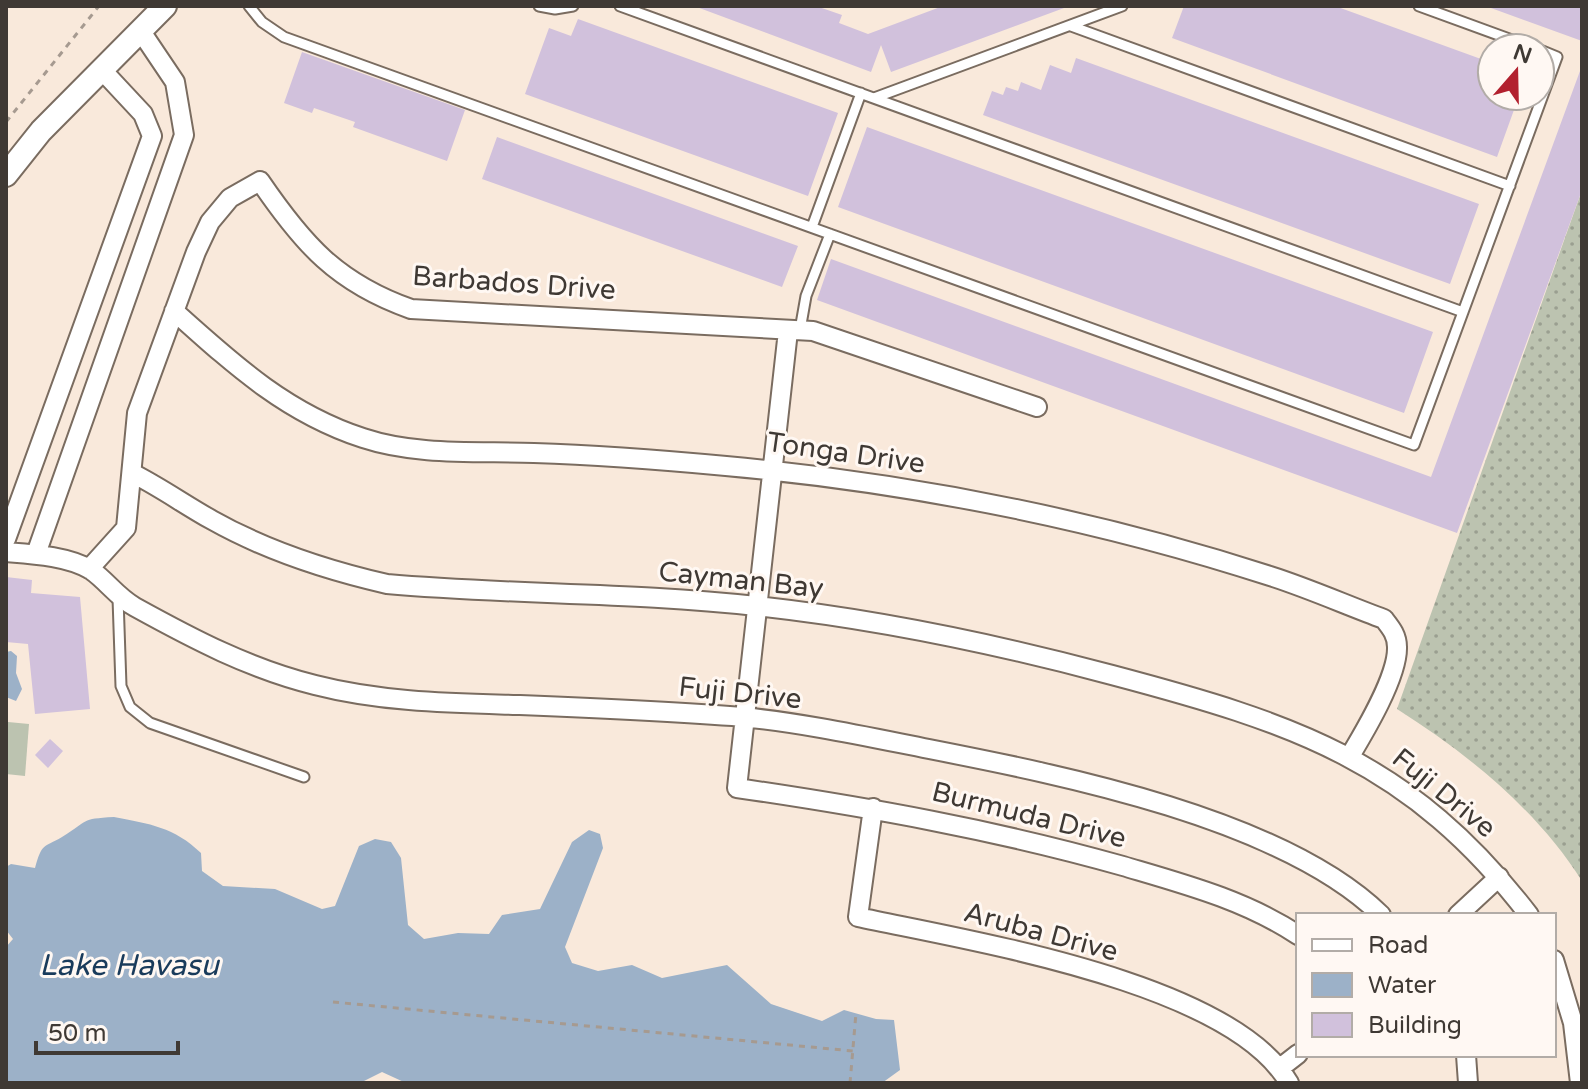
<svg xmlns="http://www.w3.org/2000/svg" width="1588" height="1089" font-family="'Varela Round',sans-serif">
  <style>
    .grass { fill: url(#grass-dots) }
    .garden { fill: #bcc3b0 }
    .water { fill: #9cb1c8 }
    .building { fill: #d1c1dc }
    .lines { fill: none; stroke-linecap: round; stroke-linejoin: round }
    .service-casing { stroke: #7a6c60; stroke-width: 13 }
    .minor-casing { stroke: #7a6c60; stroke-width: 22 }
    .tertiary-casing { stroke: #7a6c60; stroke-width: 26 }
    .path { stroke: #a69a90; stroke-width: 3; stroke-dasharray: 6 6; stroke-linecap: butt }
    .service { stroke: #fff; stroke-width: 9 }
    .minor { stroke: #fff; stroke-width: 18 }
    .tertiary { stroke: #fff; stroke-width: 22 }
    .labels { text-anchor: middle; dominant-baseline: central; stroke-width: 6; stroke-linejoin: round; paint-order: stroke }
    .street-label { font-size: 28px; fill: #3f3934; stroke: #fff8f3 }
    .water-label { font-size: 30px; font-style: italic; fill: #193b5b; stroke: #fff8f3 }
  </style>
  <defs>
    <pattern id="grass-dots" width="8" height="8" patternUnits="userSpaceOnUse" patternTransform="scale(2)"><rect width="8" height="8" fill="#bcc3b0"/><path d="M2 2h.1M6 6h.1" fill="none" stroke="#9a9f90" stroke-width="1.8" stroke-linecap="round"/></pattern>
  </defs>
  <rect width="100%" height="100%" fill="#f9e9db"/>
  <!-- grass -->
  <path class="grass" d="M1582,190V881C1536,809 1468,754 1397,709Z"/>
  <!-- garden -->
  <path class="garden" d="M8,722L29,724L25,776L6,774Z"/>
  <!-- water -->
  <path class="water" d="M11,651L17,656L16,673L22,689L16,701L6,697V652Z
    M114,817C150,824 174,827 201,853L202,871L223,886L275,889L322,909L335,906L359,846L375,839L391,842L401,858L408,925L424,939L458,933L489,934L502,915L540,909L572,842L589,830L600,834L603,848L565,947L572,963L598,971L632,965L662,978L727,965L771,1004L822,1021L844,1010L876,1019L894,1020L900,1070L882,1083H406L382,1072L360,1083H6V947L13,939L6,930V867L11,864L35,868C42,843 43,848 62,837C90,820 79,819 114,817Z"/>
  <!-- building -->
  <path class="building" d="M694,6H816L842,15L839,23L868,34L943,6L1064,8L891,72L881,45L871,72Z
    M1184,6H1335L1492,63V96H1519L1497,157L1172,38Z
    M1491,6H1582V41L1491,8Z
    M578,19L838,113L808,196L525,94L549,28L571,36Z
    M302,52L465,110L447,161L353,127L355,122L314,108L312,113L284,103Z
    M1076,58L1479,204L1450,284L983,115L992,91L1003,95L1006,87L1018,91L1021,82L1041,90L1050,65L1071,73Z
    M1580,71L1582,190L1457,533L817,300L831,259L1431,477Z
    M867,127L1433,332L1404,413L838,207Z
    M497,137L798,246L782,287L482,179Z
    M6,577L32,580L31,593L80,597L90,709L35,714L28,644L6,642Z
    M50,739L63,751L48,768L35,755Z"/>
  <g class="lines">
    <!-- service casing -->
    <g class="service-casing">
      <path id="service" d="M249,6L262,22L284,37L1414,445L1557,57L1540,50
        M539,6L555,9L573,6
        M620,6L1463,312
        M1419,6L1534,48
        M1071,26L1510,186
        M874,98L1122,6
        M812,227L861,93
        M800,330L806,296L830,234
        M118,598L121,686L130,707L150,723L304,777"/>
    </g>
    <!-- minor casing -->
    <g class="minor-casing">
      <path id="minor" d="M174,311C233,364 286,413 363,438C417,456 478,451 534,453C598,455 662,460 726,466C910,483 1094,519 1270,576C1308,588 1346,605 1384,619C1391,628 1397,635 1397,647C1398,676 1365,731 1350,756
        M788,331L737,788C867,807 996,830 1123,866C1184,884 1245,900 1298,935
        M132,473C160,487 185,505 212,520C267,551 326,570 387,584C510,595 633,592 756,606C876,619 996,644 1112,675C1293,723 1411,761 1529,915
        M6,539L152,136L143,114L101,69
        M6,552C31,554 69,556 91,570C107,581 117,597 135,607C193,639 250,669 315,685C381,702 449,703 517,705C592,708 668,711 742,717C804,723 868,737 929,749C1062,775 1283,819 1381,915
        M36,554L184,135L175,82L140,30
        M89,569L126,528L137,413L196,252L210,222L230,198L260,181C303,244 337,283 411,309L813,331L1037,407
        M873,808L858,917C969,941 1231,982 1289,1083
        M1458,915L1499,877
        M1554,960L1573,1023L1580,1083
        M1466,1055L1468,1083
        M1280,1068L1298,1054"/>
    </g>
    <!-- tertiary casing -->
    <g class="tertiary-casing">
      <path id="tertiary" d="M6,175L41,131L165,6"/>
    </g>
    <!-- path -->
    <path class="path" d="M6,122L99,6
      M333,1002L853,1051
      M850,1083L856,1013"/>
    <!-- service -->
    <use href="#service" class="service"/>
    <!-- minor -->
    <use href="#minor" class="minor"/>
    <!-- tertiary -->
    <use href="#tertiary" class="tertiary"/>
  </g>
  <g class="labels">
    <!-- street labels -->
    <g class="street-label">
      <text transform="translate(514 283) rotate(4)">Barbados Drive</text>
      <text transform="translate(846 453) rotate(8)">Tonga Drive</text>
      <text transform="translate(741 580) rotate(6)">Cayman Bay</text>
      <text transform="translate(740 693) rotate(6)">Fuji Drive</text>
      <text transform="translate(1444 793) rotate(39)">Fuji Drive</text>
      <text transform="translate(1029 815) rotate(14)">Burmuda Drive</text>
      <text transform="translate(1041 932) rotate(15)">Aruba Drive</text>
    </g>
    <!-- water labels -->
    <g class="water-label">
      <text x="129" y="965">Lake Havasu</text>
    </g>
  </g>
  <!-- border -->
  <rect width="1588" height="1089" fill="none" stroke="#3f3934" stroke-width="16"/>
  <!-- legend -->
  <rect x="1296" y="913" width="260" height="144" fill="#fff8f3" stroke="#b2aca7" stroke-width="2"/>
  <rect x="1312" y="939" width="40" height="12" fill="#ffffff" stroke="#b2aca7" stroke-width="2"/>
  <text x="1368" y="953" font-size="24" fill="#3f3934">Road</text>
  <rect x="1312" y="973" width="40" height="24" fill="#9cb1c8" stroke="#b2aca7" stroke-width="2"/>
  <text x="1368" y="993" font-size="24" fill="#3f3934">Water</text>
  <rect x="1312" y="1013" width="40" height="24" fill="#d1c1dc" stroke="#b2aca7" stroke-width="2"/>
  <text x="1368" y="1033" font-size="24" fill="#3f3934">Building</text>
  <!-- north arrow -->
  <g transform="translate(1516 72) rotate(20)"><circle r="38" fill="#fff8f3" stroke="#b2aca7" stroke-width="2"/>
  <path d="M0-6L14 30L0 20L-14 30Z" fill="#b2202e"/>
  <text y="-12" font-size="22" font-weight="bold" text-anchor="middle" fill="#3f3934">N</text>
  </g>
  <!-- scale -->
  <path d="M36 1041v12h142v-12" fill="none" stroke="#3f3934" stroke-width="4"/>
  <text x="48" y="1041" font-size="24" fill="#3f3934" stroke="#fff8f3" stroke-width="6" paint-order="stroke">50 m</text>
</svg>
